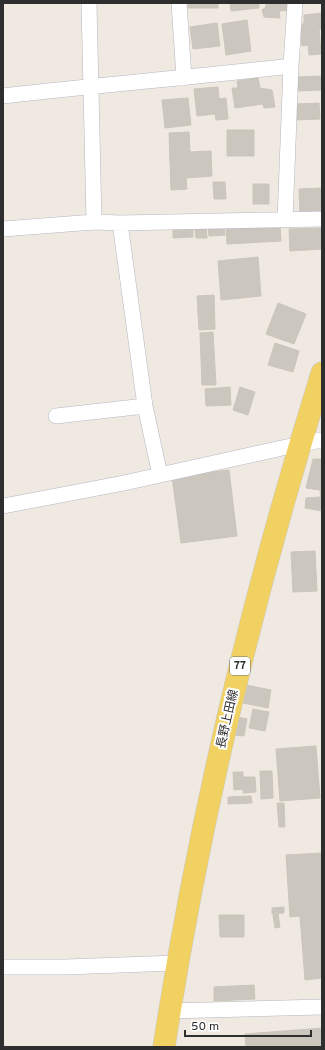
<svg xmlns="http://www.w3.org/2000/svg" width="325" height="1050" font-family="Overpass,'Noto Sans JP',sans-serif">
  <style>
    .building { fill: #cbc7bf; stroke: #cbc5ba }
    .lines { fill: none; stroke-linecap: round; stroke-linejoin: round }
    .minor-casing { stroke: #b4b7c1; stroke-width: 16 }
    .primary-casing { stroke: #c9c9c9; stroke-width: 23 }
    .minor { stroke: #fff; stroke-width: 15 }
    .primary { stroke: #f2d163; stroke-width: 22 }
    .labels { text-anchor: middle; dominant-baseline: central; stroke-width: 4; stroke-linejoin: round; paint-order: stroke }
    .shield { fill: #fff; stroke: #6d6d6d; stroke-width: 1 }
    .shield-label { font-size: 11px; font-weight: bold; fill: #2e2e2e }
    .street-label { font-size: 12px; fill: #2e2e2e; stroke: #fff }
  </style>
  <rect width="100%" height="100%" fill="#efe9e1"/>
  <!-- building -->
  <path class="building" d="M188,3H218V8H188Z
    M230,3H259V8L231,11Z
    M266,3H292V10L279,11L280,18L264,17L262,10L266,7Z
    M322,13V29H319L321,54L309,55L308,45L302,46L301,28L304,22V15Z
    M247,20L251,51L226,55L222,24Z
    M217,23L220,46L193,49L190,27Z
    M322,76V90L297,91V77Z
    M258,78L260,88L272,90L275,107L264,108L263,104L235,108L232,88H238L237,81Z
    M218,87L219,99L226,98L228,119L216,120L215,114L197,116L194,89Z
    M188,98L191,125L165,128L162,100Z
    M319,103L320,119L295,120V104Z
    M227,130H254V156H227Z
    M189,132L190,152L211,151L212,176L186,178L187,189L171,190L169,133Z
    M213,182H225L226,199H214Z
    M253,184H269V204H253Z
    M322,188V213L300,215L299,189Z
    M280,225L281,241L227,244L226,228Z
    M224,227L225,235L209,236L208,228Z
    M173,228H193V237L173,238Z
    M195,228H206L207,238H196Z
    M322,228V249L290,251L289,229Z
    M258,257L261,296L221,300L218,261Z
    M214,295L215,329L199,330L197,296Z
    M278,303L306,314L294,344L266,334Z
    M213,332L216,385H202L200,333Z
    M275,343L299,351L293,372L268,365Z
    M230,387L231,405L206,406L205,389Z
    M240,387L255,392L248,415L233,410Z
    M313,459H322V511L305,508L306,498L321,497L320,490L306,488Z
    M229,470L237,536L181,543L172,477Z
    M315,551L317,591L293,592L291,552Z
    M246,685L271,690L268,708L243,703Z
    M253,709L269,712L265,731L249,728Z
    M238,717L247,719L244,736L235,735Z
    M316,746L320,798L280,801L276,749Z
    M260,771H272L273,798L261,799Z
    M233,772H243V777H255L256,792L243,793V789L234,790Z
    M251,796L252,803L228,804V797Z
    M277,803H284L285,827H279Z
    M322,853V978L305,980L300,916L290,917L286,855Z
    M284,907V913L272,914V908Z
    M278,914L280,927L275,928L273,915Z
    M219,915H244V937H220Z
    M254,985L255,999L214,1001V987Z
    M322,1028V1047H246L245,1034Z"/>
  <g class="lines">
    <!-- minor casing -->
    <g class="minor-casing">
      <path id="minor" d="M89,3L94,222
        M179,3L184,78
        M3,96C99,85 195,77 291,66
        M285,220L291,66L295,3
        M120,223L145,406L160,475
        M3,229L94,222L120,223L322,219
        M56,416L145,406
        M3,506L124,483L300,444L322,440
        M3,967H65L177,963
        M169,1011L322,1007"/>
    </g>
    <!-- primary casing -->
    <g class="primary-casing">
      <path id="primary" d="M164,1047C199,819 253,594 322,373"/>
    </g>
    <!-- minor -->
    <use href="#minor" class="minor"/>
    <!-- primary -->
    <use href="#primary" class="primary"/>
  </g>
  <g class="labels">
    <!-- shield labels -->
    <rect class="shield" x="230" y="657" width="20" height="18" rx="3"/>
    <g class="shield-label">
      <text x="240" y="666">77</text>
    </g>
    <!-- street labels -->
    <g class="street-label">
      <text transform="translate(228 719) rotate(-77)">長野上田線</text>
    </g>
  </g>
  <!-- border -->
  <rect width="325" height="1050" fill="none" stroke="#2e2e2e" stroke-width="8"/>
  <!-- scale -->
  <path d="M185 1030v6h126v-6" fill="none" stroke="#2e2e2e" stroke-width="2"/>
  <text x="191" y="1030" font-size="12" fill="#2e2e2e" stroke="#ffffff" stroke-width="3" paint-order="stroke">50 m</text>
</svg>
